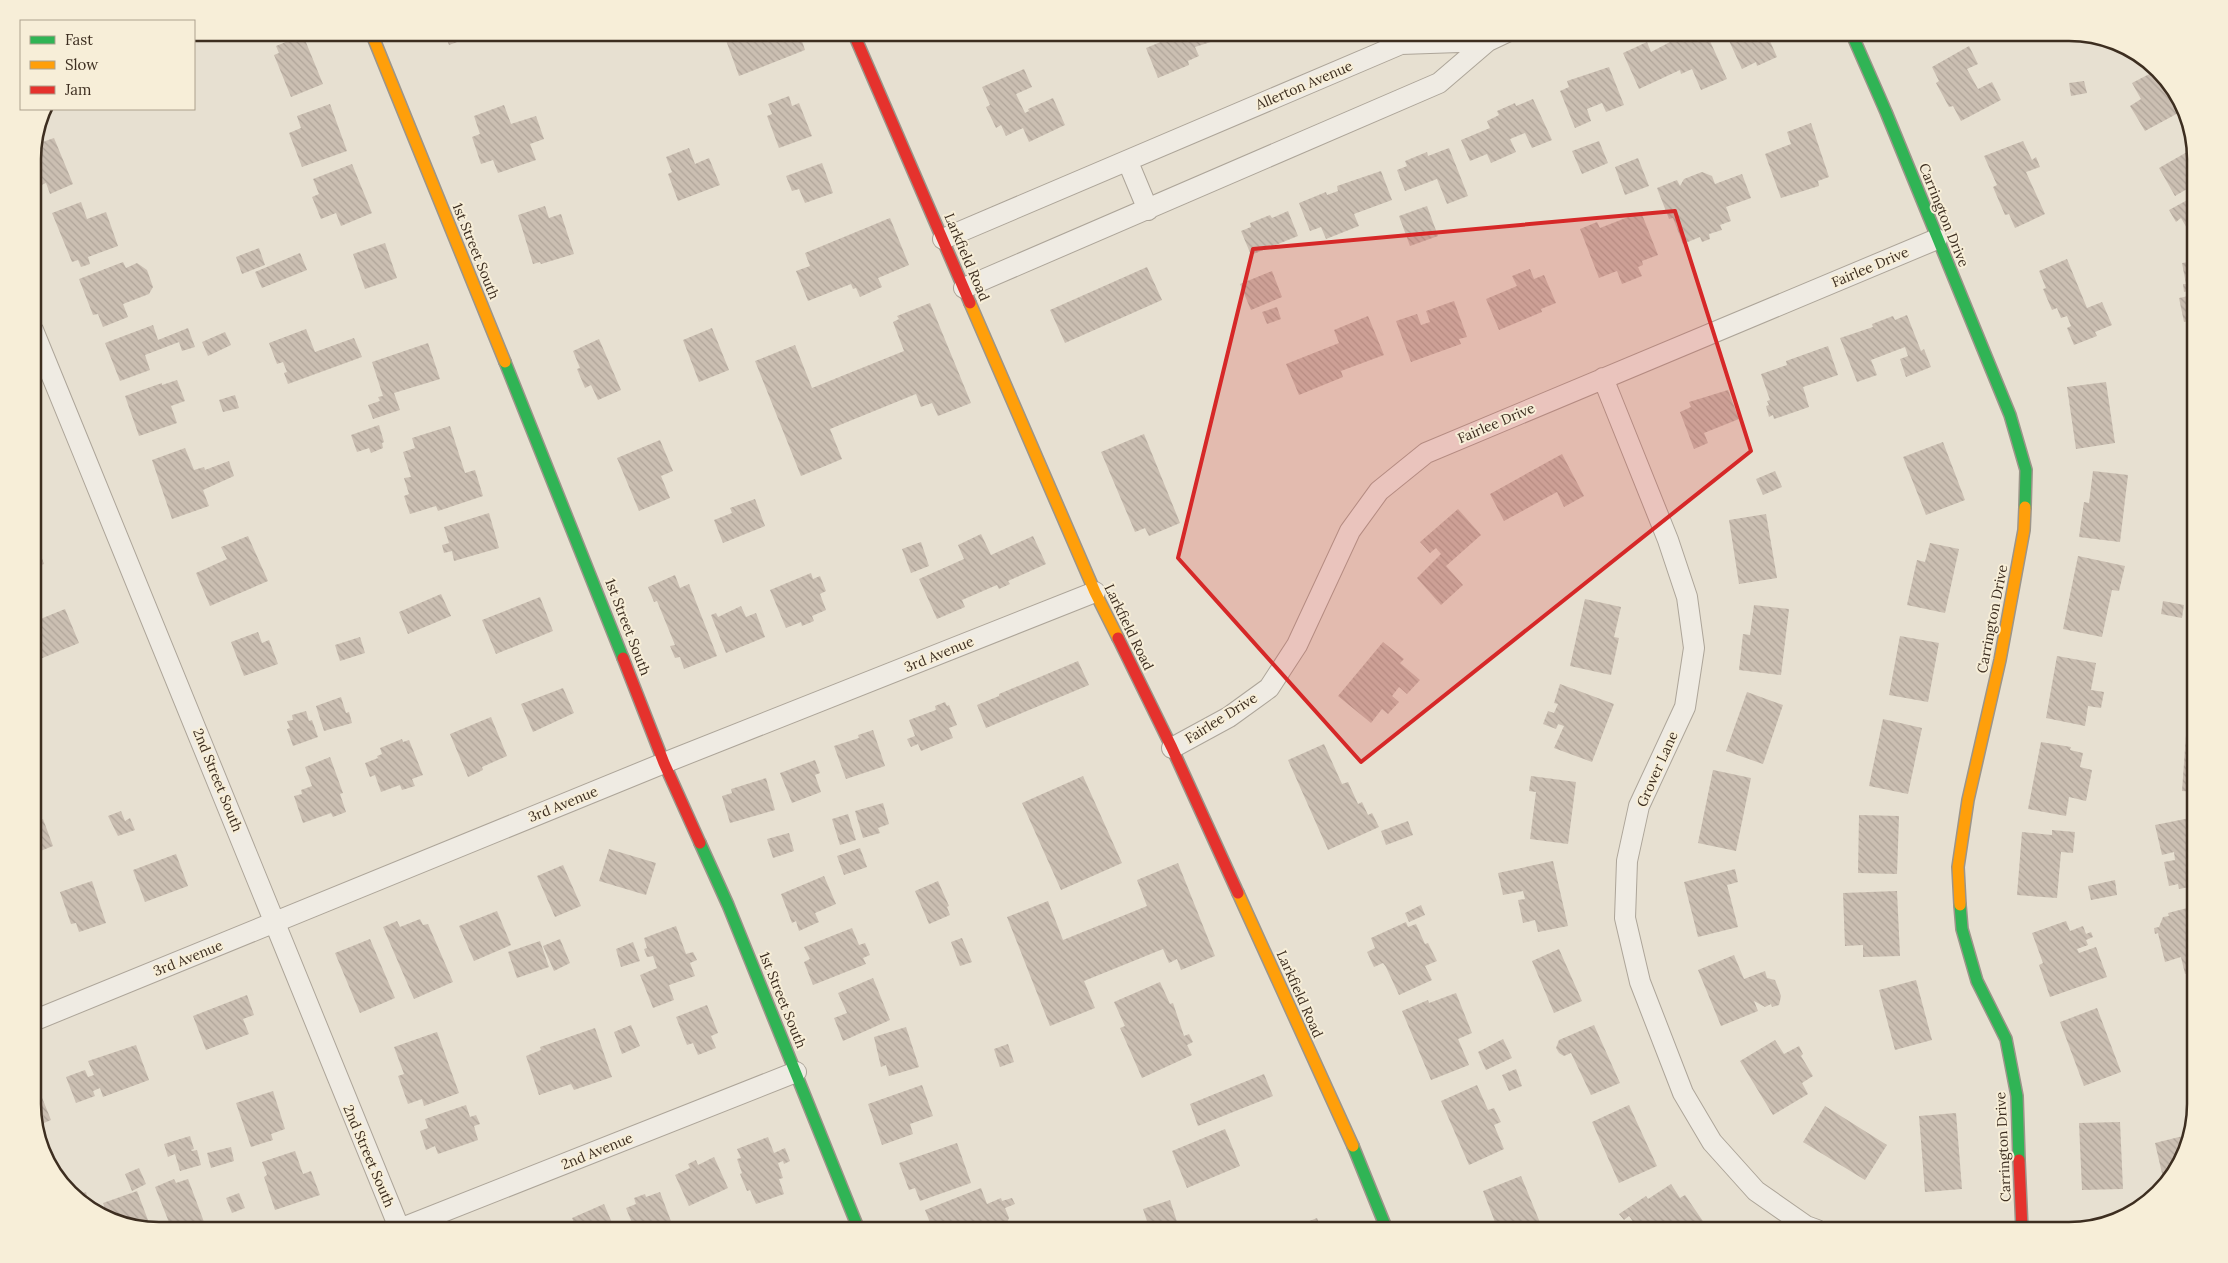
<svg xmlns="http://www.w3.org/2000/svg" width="2228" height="1263" font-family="Lora,serif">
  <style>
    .building { fill: url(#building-back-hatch) }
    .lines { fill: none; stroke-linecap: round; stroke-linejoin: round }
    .street-casing { stroke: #ada599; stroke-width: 22 }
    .fast-casing { stroke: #9c958a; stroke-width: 14 }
    .slow-casing { stroke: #9c958a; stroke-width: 14 }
    .jam-casing { stroke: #9c958a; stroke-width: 14 }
    .street { stroke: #efebe3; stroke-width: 20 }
    .fast { stroke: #30b455; stroke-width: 11 }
    .slow { stroke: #ff9f0a; stroke-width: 11 }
    .jam { stroke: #e5322d; stroke-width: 11 }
    .marked { fill: #d62828; fill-opacity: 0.2; stroke: #d62828; stroke-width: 4; stroke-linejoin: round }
    .labels { text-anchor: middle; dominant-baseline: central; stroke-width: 4; stroke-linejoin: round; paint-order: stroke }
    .street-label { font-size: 14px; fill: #3d2e20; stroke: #f7eed8 }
    .rim { fill: none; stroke: #3d2e20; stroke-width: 2.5 }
  </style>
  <defs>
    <pattern id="building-back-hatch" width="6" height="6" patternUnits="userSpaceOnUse" patternTransform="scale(1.25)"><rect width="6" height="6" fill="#cbbfb2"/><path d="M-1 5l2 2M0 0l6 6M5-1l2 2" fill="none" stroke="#afa499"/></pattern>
  </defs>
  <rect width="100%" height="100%" fill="#e7e0d1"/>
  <!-- building -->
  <path class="building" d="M444,32H482V33L449,45Z
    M723,32H799L805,50L739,76Z
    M1185,32H1214L1217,40L1195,47L1199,56L1188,61L1189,65L1158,78L1146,48Z
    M1241,32H1253L1243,37Z
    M1689,32H1706L1727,79L1701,90L1692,69L1681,74L1680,70L1639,89L1623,53L1647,42L1651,52Z
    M1725,32H1789L1770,41L1777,57L1757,66L1756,62L1742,69Z
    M303,35L323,84L291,97L274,55L279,53L276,46Z
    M1969,46L1978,64L1967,69L1978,89L1992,82L2001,100L1961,121L1953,106L1949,107L1936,83L1939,81L1932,67Z
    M1609,67L1624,105L1606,112L1602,103L1587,109L1591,121L1575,128L1560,91L1569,87L1567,81Z
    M1024,69L1032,87L1016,94L1025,113L1029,111L1028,109L1053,98L1065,125L1029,142L1023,128L1006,136L1001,125L996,128L986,107L990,105L982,87Z
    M2155,71L2174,89L2182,111L2145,131L2130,106L2141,99L2132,83Z
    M2084,81L2087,93L2071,96L2069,83Z
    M789,96L792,106L799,103L812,136L779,148L767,116L772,114L768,104Z
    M1533,99L1552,140L1532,148L1525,133L1510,139L1516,152L1491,163L1487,154L1470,161L1461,140L1490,128L1487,121L1499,115L1497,111L1515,103L1516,106Z
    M330,104L347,151L302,167L289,133L301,128L297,116Z
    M504,105L511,124L536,116L544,139L530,144L536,160L498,173L493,160L481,164L472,137L480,134L474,116Z
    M1811,123L1829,177L1818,181L1819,186L1781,198L1765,154L1791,144L1787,132Z
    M54,138L73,184L50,194L46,183L39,186L33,172V151L34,145Z
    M1599,141L1608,163L1582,174L1572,151Z
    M2023,141L2032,160L2036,157L2040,167L2026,172L2045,214L2015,228L2009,214L2005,215L1993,187L1997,185L1984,156Z
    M689,148L695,164L709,158L720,185L678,201L668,174L672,172L666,157Z
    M1449,148L1468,196L1447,204L1437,179L1405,191L1397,170L1407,166L1405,161L1427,152L1428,156Z
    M2194,148L2195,226L2188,230L2181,218L2176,222L2169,210L2191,198L2187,189L2175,196L2159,168Z
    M1638,158L1649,186L1625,195L1615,167Z
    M822,163L833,193L805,203L799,189L792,191L786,176Z
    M352,164L372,213L341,226L336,213L321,219L312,197L319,194L313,179Z
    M1381,171L1392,200L1354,214L1359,226L1326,239L1321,227L1310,231L1299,203L1326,192L1327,195L1338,191L1337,186Z
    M1702,172L1712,176L1715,184L1742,174L1751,198L1726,207L1731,221L1720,225L1722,230L1709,234L1710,239L1702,242L1700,237L1683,244L1673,218L1669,219L1657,188L1677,180L1680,186L1684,179Z
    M81,202L87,219L106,212L118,246L88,257L90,264L81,267L78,260L72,262L52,213Z
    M545,206L549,218L561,214L574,254L541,264L540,262L533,264L518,215Z
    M1427,206L1438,236L1410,246L1399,216Z
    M1288,211L1298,236L1251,255L1241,231L1251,227L1250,223L1270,215L1272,218Z
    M1641,212L1658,255L1642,261L1643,265L1638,267L1642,276L1622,284L1617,271L1599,278L1580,229L1597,222L1600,228Z
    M890,218L909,265L878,278L882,287L860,297L856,288L853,289L851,284L808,301L796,271L810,266L805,253Z
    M385,243L397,278L365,289L353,254Z
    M259,248L265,265L242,274L236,257Z
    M300,253L307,270L262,288L255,272Z
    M2067,259L2087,308L2102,302L2112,325L2095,332L2097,336L2074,345L2067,328L2071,326L2067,316L2061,318L2057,308L2052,310L2043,289L2046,288L2039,271Z
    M2195,261V320L2184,322L2179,298L2193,295L2192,290L2184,292L2183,284H2186L2182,263Z
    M123,262L126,268L137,263L147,270L153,287L149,294L123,304L128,317L103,327L98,314L93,315L79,279Z
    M1147,267L1162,300L1065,343L1050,310Z
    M1530,269L1534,279L1544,275L1556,303L1541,309L1542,312L1499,330L1486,299L1517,286L1512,276Z
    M1272,271L1282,297L1251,310L1240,284Z
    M1454,301L1467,337L1459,339L1461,344L1411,362L1396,321L1417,314L1421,325L1430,322L1426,311Z
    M930,303L971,403L938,416L932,403L921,407L916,394L830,429L842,459L801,476L755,361L795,345L812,388L904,351L893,322L899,319L897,316Z
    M1277,307L1281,319L1267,324L1262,312Z
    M1907,315L1921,351L1924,349L1931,367L1906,377L1900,359L1908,356L1905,347L1871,360L1877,375L1857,382L1840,338L1873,327L1872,324L1893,316L1895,320Z
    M1368,316L1384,355L1341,371L1343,377L1299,395L1286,364L1339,343L1334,330Z
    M153,325L158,340L188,328L195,347L182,351L179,342L145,355L150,370L120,381L105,343Z
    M712,328L729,370L699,382L683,340Z
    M306,329L315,352L354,338L362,357L288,384L284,373L287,372L283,362L277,364L269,343Z
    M225,332L231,345L208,356L202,342Z
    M599,339L621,390L598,400L591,385L585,388L577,369L580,368L573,351Z
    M428,343L440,379L394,393L400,410L373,419L368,405L380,401L378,397L383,396L372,362Z
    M1828,346L1838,375L1803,387L1809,407L1774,419L1773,415L1769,417L1766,406L1769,405L1767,401L1770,400L1761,374L1787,365L1786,361Z
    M177,380L185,401L171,406L177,423L139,436L125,396L162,383V385Z
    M2106,382L2115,443L2076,449L2067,387Z
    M1728,390L1739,419L1704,433L1708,443L1694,449L1680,412L1691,407L1689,402Z
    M235,395L239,408L223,412L219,400Z
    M379,425L384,442L382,443L383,448L371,453L369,448L357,452L351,435Z
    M450,426L465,473L475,470L483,496L438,511L436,506L410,514L404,496L409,494L404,478L411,477L403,452L415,448L412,438Z
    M1144,434L1180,523L1149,536L1145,528L1135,532L1101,452Z
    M660,440L673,471L661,476L670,498L639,511L617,458Z
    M1943,442L1965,500L1926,515L1903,457Z
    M185,448L194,470L204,467L205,470L229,461L234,476L203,490L209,506L172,519L152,460Z
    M1562,454L1584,496L1564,507L1557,492L1504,521L1490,494Z
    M1775,471L1782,487L1763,495L1756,479Z
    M2093,471L2128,475L2120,542L2079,537L2084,502L2089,503Z
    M755,499L765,526L723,543L714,520L732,513L730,508Z
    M1458,509L1481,535L1446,566L1463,585L1441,605L1417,578L1441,554L1436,548L1430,553L1420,542Z
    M489,513L499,548L454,561L452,551L444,553L442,545L449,543L444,527Z
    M1766,514L1777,578L1739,584L1729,520Z
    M33,534L44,564L33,568Z
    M981,534L991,555L1033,536L1046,564L1008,581L1010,584L999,589L997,585L962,600L965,607L937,619L919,579L964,559L958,545Z
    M248,536L268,581L210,606L196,573L227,559L221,547Z
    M921,542L929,566L911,573L902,549Z
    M1930,543L1959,549L1945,613L1907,605L1917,560L1925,562Z
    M2078,556L2125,566L2119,591L2112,590L2102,637L2063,629Z
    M811,573L813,579L820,576L826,591L820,594L826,610L812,616L814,621L802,626L801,622L786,628L770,590Z
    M675,575L680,588L689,584L717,656L684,669L680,657L675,658L670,646L675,645L657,601L654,602L648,587Z
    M441,594L451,616L408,634L399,612Z
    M540,597L553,631L496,654L482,620Z
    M1585,599L1621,607L1614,637L1619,638L1611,675L1570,666Z
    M2163,601L2184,605L2182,618L2161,614Z
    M1754,605L1789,609L1781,675L1739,670L1743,634L1750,635Z
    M741,606L746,617L756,613L765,637L726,653L711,615L716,613L718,617Z
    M65,609L79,643L40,659L35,646H42L33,622Z
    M258,632L262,643L269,640L278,664L244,676L231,642Z
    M1900,636L1939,643L1928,702L1889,695Z
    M360,637L365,653L340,661L335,645Z
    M1383,642L1404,659L1400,663L1420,680L1407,694L1399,687L1392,696L1399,702L1388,714L1382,709L1371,723L1338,696Z
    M2057,656L2096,663L2091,690L2104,692L2101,708L2088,706L2085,726L2046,718Z
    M1078,661L1089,685L986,728L977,705L999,696V694Z
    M1560,684L1614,704L1592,762L1554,748L1564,726L1558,724L1556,729L1543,724L1548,711L1554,713L1558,704L1554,703Z
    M563,688L574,713L533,732L521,704Z
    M1747,692L1783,705L1763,764L1726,751Z
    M341,697L346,713L349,712L352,723L324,731L316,706Z
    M945,702L947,706L949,705L957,725L949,728L953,738L921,751L918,744L911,747L907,739L915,736L909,720L936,710L935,706Z
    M306,711L309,721L312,720L318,737L293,746L287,729L290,728L287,721L293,720L292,715Z
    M491,717L507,756L482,767L483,770L468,777L450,734Z
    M1883,719L1922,728L1908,794L1869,786Z
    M873,730L885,766L846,779L834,746L859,738L858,735Z
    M2186,735H2195V792L2182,791Z
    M402,739L403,742L409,740L423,775L412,779L415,786L402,790L400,785L381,792L375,775L370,777L365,763L378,758L377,756L382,754L380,748Z
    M2041,742L2071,747L2070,750L2083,753L2080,767L2092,770L2086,801L2069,797L2066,816L2028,809Z
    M1324,744L1342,784L1348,782L1358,804L1362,802L1368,815L1372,813L1379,827L1328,850L1288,760Z
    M330,757L343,793L340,794L346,812L333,817L331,813L303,823L294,796L302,794L301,790L312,786L305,767Z
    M815,760L820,773L815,775L821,792L792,803L780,773Z
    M1713,770L1751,778L1736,851L1698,843Z
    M1083,776L1122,863L1061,890L1022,803Z
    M1531,776L1576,782L1568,844L1530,839L1536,792L1529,791Z
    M766,778L775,810L730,823L722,796L732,793L731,789Z
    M883,803L889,824L878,828L880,833L863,838L855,811Z
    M121,811L125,821L130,818L135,830L118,836L108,816Z
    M848,814L856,840L840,845L832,819Z
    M1859,815L1899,816L1897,874L1858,873Z
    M2195,817V886L2179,889L2178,884L2169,886L2164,862L2175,860L2174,852L2162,855L2155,825Z
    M43,819L53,846L33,854V823Z
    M1408,821L1413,835L1386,845L1381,831Z
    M2052,830L2075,832L2073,853L2061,852L2057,898L2017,895L2022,832L2052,835Z
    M789,833L794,851L773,858L767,839Z
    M860,848L867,867L844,875L837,856Z
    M609,849L656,863L646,895L599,881Z
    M176,854L188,886L145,902L133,870Z
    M1553,861L1568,926L1538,932L1535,920L1523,923L1518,900L1525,899L1523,891L1503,895L1498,873Z
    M1178,863L1215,956L1181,970L1177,959L1169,963L1163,949L1084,981L1095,1008L1050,1026L1007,917L1048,901L1063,940L1147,906L1137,880Z
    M563,865L581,906L555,917L537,876Z
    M1735,869L1738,882L1727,885L1738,927L1698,937L1684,882Z
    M824,876L836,904L815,913L819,922L799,931L796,921L792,923L781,894Z
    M2115,880L2117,895L2091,900L2088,886Z
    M92,881L106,923L79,932L76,923L71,924L60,892Z
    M938,881L949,906L947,907L950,915L929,924L915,891Z
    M1897,891L1900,956L1863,957V945L1845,946L1843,893Z
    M1421,905L1425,915L1409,922L1405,913Z
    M2195,906V971L2185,974L2181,957L2165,962L2158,933L2155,934L2154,928L2159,927L2163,917L2169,916L2168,913Z
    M497,911L511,945L474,961L459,926Z
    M420,919L423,925L428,924L453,982L414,999L383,927L397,921L400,927Z
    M2066,921L2070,931L2083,926L2086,934L2091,932L2093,937L2086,940L2088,945L2077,949L2079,953L2096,947L2107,977L2050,997L2039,965L2043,963L2032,933Z
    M1406,922L1408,927L1416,924L1425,944L1428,943L1437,961L1425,966L1432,980L1399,995L1386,967L1383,963L1374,967L1367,952L1375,948L1371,938Z
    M676,926L686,954L693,952L697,960L690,963L695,976L669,985L674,1000L653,1008L640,975L657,968L653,956L647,957L644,949L647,948L644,938Z
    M852,928L859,945L865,943L870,955L863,958L866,964L813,985L804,962L810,959L804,947Z
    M962,938L972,962L960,966L951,942Z
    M370,939L395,998L360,1013L335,953Z
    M560,939L570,963L554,971L543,946Z
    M540,941L549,967L517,978L508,952Z
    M633,942L640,961L621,967L616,949Z
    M1559,949L1582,1001L1554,1013L1532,961Z
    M1734,955L1744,979L1765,971L1767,978L1775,980L1781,996L1779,1005L1772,1007L1771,1004L1765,1007L1754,1001L1758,1011L1721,1026L1698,970Z
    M873,978L890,1020L843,1041L834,1018L847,1013L838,993Z
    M1916,980L1932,1040L1895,1050L1879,990Z
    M1160,982L1170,1004L1173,1003L1184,1036L1189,1034L1193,1042L1187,1045L1192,1055L1142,1078L1120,1028L1125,1026L1114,1002Z
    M1456,993L1472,1033L1458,1039L1469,1065L1431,1080L1402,1011L1428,1000L1429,1003Z
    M247,995L254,1015L243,1019L249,1034L206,1050L193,1016Z
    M707,1005L718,1033L711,1036L716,1048L698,1055L693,1043L687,1045L676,1017Z
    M2097,1008L2121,1072L2084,1086L2060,1022Z
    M631,1025L640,1046L622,1054L614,1032Z
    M1594,1025L1620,1083L1591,1095L1571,1053L1564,1056L1559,1053L1556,1048L1559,1040Z
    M906,1027L919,1067L889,1076L886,1065L881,1067L874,1037Z
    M595,1028L612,1077L574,1090L571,1084L539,1095L526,1056L541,1050L540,1047Z
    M437,1032L459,1093L424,1106L422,1099L408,1104L398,1076L404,1074L394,1047Z
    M1503,1039L1512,1058L1486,1070L1478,1052Z
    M1775,1040L1784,1054L1799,1046L1803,1054L1801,1056L1813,1076L1802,1083L1808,1094L1773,1115L1740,1061Z
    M1008,1044L1014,1062L1000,1067L994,1049Z
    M136,1045L149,1080L103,1097L100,1088L93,1091L95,1096L76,1103L66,1077L85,1070L88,1077L94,1075L88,1061Z
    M1516,1069L1522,1086L1509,1091L1502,1075Z
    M1264,1074L1273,1096L1198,1126L1190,1104Z
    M922,1085L933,1116L910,1124L913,1134L882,1145L868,1104Z
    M1477,1085L1488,1110L1494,1108L1501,1122L1494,1125L1504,1149L1469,1165L1441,1101Z
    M39,1090L51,1120L37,1126L33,1112V1093Z
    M273,1091L285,1129L271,1134L273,1140L251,1147L236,1103Z
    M466,1105L470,1117L476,1115L480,1124L474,1126L478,1140L438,1154L435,1146L426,1150L420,1131L428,1128L425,1119Z
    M1629,1105L1657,1166L1619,1183L1592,1122Z
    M1825,1106L1887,1145L1865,1180L1803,1142Z
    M1956,1113L1962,1189L1925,1192L1919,1116Z
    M2120,1122L2123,1189L2082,1190L2079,1123Z
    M1225,1129L1240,1166L1187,1188L1172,1151Z
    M2187,1135L2179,1167L2164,1182L2155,1143Z
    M190,1136L194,1149L191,1150L192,1151L197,1150L201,1165L180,1171L175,1154L168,1157L164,1144Z
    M768,1137L774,1153L785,1148L790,1161L784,1164L783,1161L778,1163L783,1178L779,1179L784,1194L756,1204L750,1190L747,1191L740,1174L742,1173L737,1159L741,1158L737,1149Z
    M957,1143L971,1183L920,1201L915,1188L909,1190L899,1163Z
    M231,1147L234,1161L211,1168L207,1153Z
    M295,1151L303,1174L311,1171L320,1195L275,1210L264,1177L267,1175L262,1162Z
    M714,1157L728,1188L689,1206L675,1175L690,1168L688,1164L696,1160L698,1165Z
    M139,1168L146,1184L132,1191L125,1174Z
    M1521,1176L1543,1230H1498L1483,1191Z
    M174,1179L176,1183L188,1179L207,1230H172L155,1187Z
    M1671,1184L1680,1198L1685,1195L1709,1230H1639L1629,1216L1624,1220L1619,1214L1646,1196L1648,1199Z
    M981,1188L987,1204L1001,1198L1002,1201L1012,1198L1015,1204L1005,1208L1009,1218L1004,1229L1000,1230H933L925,1210Z
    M137,1191L151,1228L108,1217L103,1203Z
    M86,1192L90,1208L76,1195Z
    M660,1192L672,1224L657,1230H635L626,1208L636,1204L634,1198L645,1194L646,1197Z
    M239,1193L245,1208L232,1213L226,1198Z
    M1170,1200L1179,1228L1171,1230H1150L1143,1209Z
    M604,1204L615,1230H577L572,1218Z
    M1317,1218L1322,1230H1287Z
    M539,1223L541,1228L546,1227L547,1230H521Z"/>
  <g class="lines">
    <!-- street casing -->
    <g class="street-casing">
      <path id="street" d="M1128,162L1148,210
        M943,239L1401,44L1488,41
        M964,288L1439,83L1488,41L1507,32
        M33,330C156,630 277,931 400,1230
        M1603,378L1668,540L1687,597L1694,648L1685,707L1639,806L1627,861L1625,918L1640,982L1683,1093L1712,1142L1756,1191L1806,1226L1817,1230
        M1172,748L1229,717L1269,688L1297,645L1350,531L1379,491L1426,453L1937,239
        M33,1021L664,763L1095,592
        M397,1230L796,1072"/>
    </g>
    <!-- fast casing -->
    <g class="fast-casing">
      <path id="fast" d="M1851,32L1886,112L2010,415L2026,470L2025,507
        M505,362L623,658
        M700,843L728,905L859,1230
        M1960,905L1962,929L1977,981L2006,1039L2017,1096L2019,1160
        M1353,1146L1387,1230"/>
    </g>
    <!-- slow casing -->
    <g class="slow-casing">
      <path id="slow" d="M371,32L505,362
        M970,303L1095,592L1118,638
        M1238,893L1353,1146
        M1960,905L1958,867L1968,800L2000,660L2024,530L2025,507"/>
    </g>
    <!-- jam casing -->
    <g class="jam-casing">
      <path id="jam" d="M853,32L970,303
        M1118,638L1172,748L1238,893
        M623,658L664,763L700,843
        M2019,1160L2022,1230"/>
    </g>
    <!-- street -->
    <use href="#street" class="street"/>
    <!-- fast -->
    <use href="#fast" class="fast"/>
    <!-- slow -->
    <use href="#slow" class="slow"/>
    <!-- jam -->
    <use href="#jam" class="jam"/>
  </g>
  <!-- marked area -->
  <path class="marked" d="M1675,211L1751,451L1361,762L1178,558L1253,249Z"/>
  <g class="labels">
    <!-- street labels -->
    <g class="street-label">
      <text transform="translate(1304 85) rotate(-23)">Allerton Avenue</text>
      <text transform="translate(1944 215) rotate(68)">Carrington Drive</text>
      <text transform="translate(476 251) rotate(68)">1st Street South</text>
      <text transform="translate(967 257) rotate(67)">Larkfield Road</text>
      <text transform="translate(1870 267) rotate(-23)">Fairlee Drive</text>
      <text transform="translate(1496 423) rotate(-23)">Fairlee Drive</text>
      <text transform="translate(1992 619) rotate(-79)">Carrington Drive</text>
      <text transform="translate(628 627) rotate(69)">1st Street South</text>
      <text transform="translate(1129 627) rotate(64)">Larkfield Road</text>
      <text transform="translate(939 654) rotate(-22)">3rd Avenue</text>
      <text transform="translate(1221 718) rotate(-32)">Fairlee Drive</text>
      <text transform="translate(1657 769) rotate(-66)">Grover Lane</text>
      <text transform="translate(218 780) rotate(68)">2nd Street South</text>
      <text transform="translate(563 804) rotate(-22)">3rd Avenue</text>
      <text transform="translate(188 958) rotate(-22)">3rd Avenue</text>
      <text transform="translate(1300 994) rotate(66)">Larkfield Road</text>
      <text transform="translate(783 1000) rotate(68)">1st Street South</text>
      <text transform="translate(2003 1147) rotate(-93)">Carrington Drive</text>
      <text transform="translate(597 1151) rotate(-22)">2nd Avenue</text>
      <text transform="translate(369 1156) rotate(67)">2nd Street South</text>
    </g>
  </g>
  <!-- crop -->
  <path d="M0 0H2228V1263H0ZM159 41H2069A118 118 0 0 1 2187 159V1104A118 118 0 0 1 2069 1222H159A118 118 0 0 1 41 1104V159A118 118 0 0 1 159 41Z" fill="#f7eed8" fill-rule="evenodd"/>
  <path class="rim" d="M159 41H2069A118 118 0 0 1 2187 159V1104A118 118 0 0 1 2069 1222H159A118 118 0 0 1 41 1104V159A118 118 0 0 1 159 41Z"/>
  <!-- legend -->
  <rect x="20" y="20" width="175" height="90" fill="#f7eed8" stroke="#ada18e"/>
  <rect x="30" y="36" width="25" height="8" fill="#30b455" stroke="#ada18e"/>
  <text x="65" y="45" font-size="15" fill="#3d2e20">Fast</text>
  <rect x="30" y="61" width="25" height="8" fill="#ff9f0a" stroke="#ada18e"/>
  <text x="65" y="70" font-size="15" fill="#3d2e20">Slow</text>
  <rect x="30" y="86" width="25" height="8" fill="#e5322d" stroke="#ada18e"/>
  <text x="65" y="95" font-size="15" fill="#3d2e20">Jam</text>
</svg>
